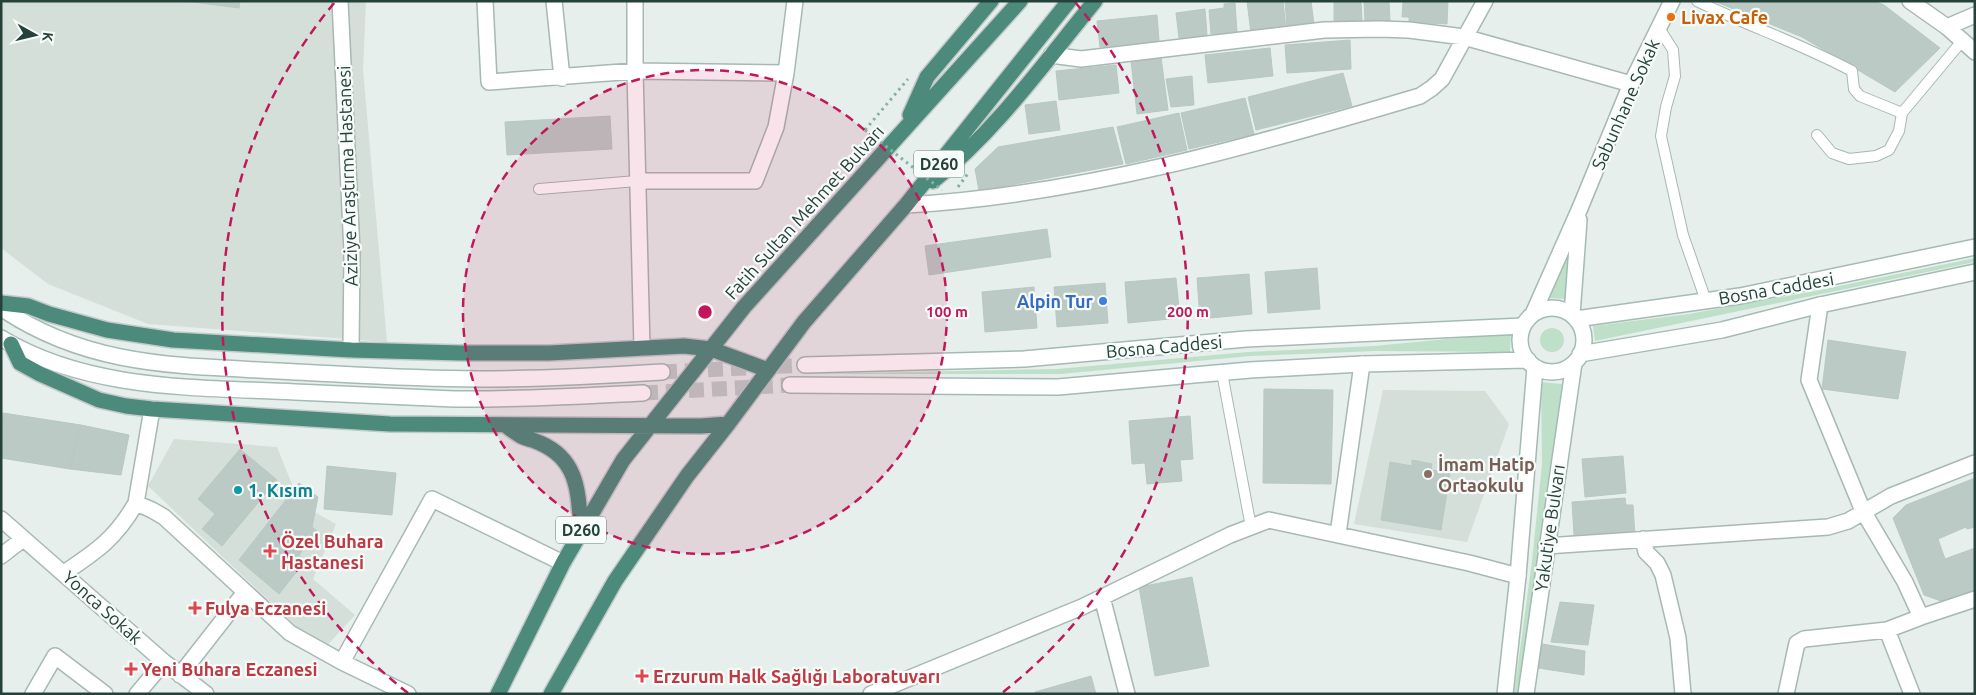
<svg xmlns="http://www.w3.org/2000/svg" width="1976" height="695" font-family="Ubuntu,sans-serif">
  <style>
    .built { fill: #d4dfda }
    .green { fill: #bfe0c8 }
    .building { fill: #bbcac4; stroke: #b8c9c2 }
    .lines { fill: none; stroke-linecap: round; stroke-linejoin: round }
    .secondary-tunnel { stroke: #bfccc8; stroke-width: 15; stroke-dasharray: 15 8; stroke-linecap: butt }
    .service-casing { stroke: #a8b8b2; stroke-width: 12 }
    .minor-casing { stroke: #a8b8b2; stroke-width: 18 }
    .secondary-casing { stroke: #a4bbb3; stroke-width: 18 }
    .trunk-casing { stroke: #c2cac8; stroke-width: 18 }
    .path { stroke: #86b3a5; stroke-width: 3; stroke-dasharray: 2.5 4; stroke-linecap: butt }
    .service { stroke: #fff; stroke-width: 10 }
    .minor { stroke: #fff; stroke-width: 15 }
    .secondary { stroke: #fff; stroke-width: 15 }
    .trunk { stroke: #4c8a7c; stroke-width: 15 }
    .path-bridge { stroke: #86b3a5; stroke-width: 3; stroke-dasharray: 2.5 4; stroke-linecap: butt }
    .ring { fill: none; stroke: #c2185b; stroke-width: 2.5; stroke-dasharray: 9 6 }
    .food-dot { fill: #e8710a; stroke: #f7fbf9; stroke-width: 2 }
    .shop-dot { fill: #3f7fe0; stroke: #f7fbf9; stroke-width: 2 }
    .education-dot { fill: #8d6e63; stroke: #f7fbf9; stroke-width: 2 }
    .culture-dot { fill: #0f9aa8; stroke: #f7fbf9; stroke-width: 2 }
    .health-dot { fill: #e0444e; stroke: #f7fbf9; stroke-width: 2 }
    .labels { text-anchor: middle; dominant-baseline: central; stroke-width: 4.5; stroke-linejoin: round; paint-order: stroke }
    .shield { fill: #f7fbf9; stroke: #637a73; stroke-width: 1 }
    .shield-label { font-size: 16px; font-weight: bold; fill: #24423a }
    .food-label { font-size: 18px; font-weight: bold; fill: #c56008; stroke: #f7fbf9; text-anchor: start }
    .street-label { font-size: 18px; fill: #24423a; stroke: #f7fbf9 }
    .shop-label { font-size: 18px; font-weight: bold; fill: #366cbe; stroke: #f7fbf9; text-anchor: end }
    .education-label { font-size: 18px; font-weight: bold; fill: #785e54; stroke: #f7fbf9; text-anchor: start }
    .culture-label { font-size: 18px; font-weight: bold; fill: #0d838f; stroke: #f7fbf9; text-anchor: start }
    .health-label { font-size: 18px; font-weight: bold; fill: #be3a42; stroke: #f7fbf9; text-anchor: start }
    .centre { fill: #c2185b; stroke: #f7fbf9; stroke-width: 2.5 }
    .ring-label { font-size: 15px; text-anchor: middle; font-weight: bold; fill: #c2185b; stroke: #f7fbf9; stroke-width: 4.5; stroke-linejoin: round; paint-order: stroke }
  </style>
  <rect width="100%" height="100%" fill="#e6efeb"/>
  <!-- built -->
  <path class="built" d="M1,1H366L363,69L387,342L148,324L48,284L1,248Z
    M1383,390L1485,391L1509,424L1467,542L1354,524Z
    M174,439L277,447L300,504L336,524L313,579L355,615L322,651L148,486Z"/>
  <!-- green -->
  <path class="green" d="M1571,244L1566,299L1548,298Z
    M1975,258V262L1595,341L1593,326L1689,314L1820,290Z
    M1540 340a12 12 0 1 1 24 0a12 12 0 1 1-24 0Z
    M1511,333L1510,352L1376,351L1250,356L1061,374H814L1057,369L1248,352L1374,346Z
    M1541,382L1562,384L1520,694H1514L1532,561L1542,464Z"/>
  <!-- building -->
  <path class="building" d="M185,1H240L239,8Z
    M1247,1H1283L1286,29L1251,33Z
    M1285,1H1311L1314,24L1287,27Z
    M1334,1H1361L1362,21L1334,22Z
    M1364,1H1389L1390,21L1365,22Z
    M1403,1H1448L1447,24L1409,22V17H1402Z
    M1714,1H1874L1884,5L1940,48L1895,92L1802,37Z
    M1235,3L1237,32L1211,34L1209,10L1224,8V4Z
    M1205,9L1207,35L1179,38L1176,13Z
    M1157,15L1159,41L1100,47L1097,21Z
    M1350,40L1351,69L1287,73L1285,45Z
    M1270,48L1273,76L1208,83L1205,55Z
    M1161,57L1168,110L1137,114L1131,61Z
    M1116,65L1119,93L1059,100L1056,71Z
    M1343,73L1352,106L1256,130L1248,97Z
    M1192,76L1194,105L1171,107L1166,79Z
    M1245,98L1254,134L1189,149L1181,113Z
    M1056,101L1060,130L1029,134L1025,105Z
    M1179,113L1187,150L1126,164L1117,127Z
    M610,116L612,149L507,155L505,122Z
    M1113,127L1123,164L979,191L975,169L998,147Z
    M1047,229L1051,257L929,275L925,246Z
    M1317,268L1320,309L1268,313L1265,272Z
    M1249,274L1252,314L1200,319L1197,278Z
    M1176,278L1180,318L1128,323L1125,282Z
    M1105,283L1108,323L1057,327L1054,287Z
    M1034,287L1037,328L985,332L982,292Z
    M1828,340L1906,352L1898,399L1822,389Z
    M1264,389L1333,390L1331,484L1263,483Z
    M3,413L81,425L70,469L1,458V425Z
    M1190,416L1193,459L1180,460L1182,481L1147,484L1145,463L1132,464L1129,421Z
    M81,425L129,435L121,475L70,469Z
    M240,449L277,480L222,546L202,529L215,514L198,499Z
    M1623,456L1626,493L1585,497L1582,459Z
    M1412,460L1432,464L1431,470L1450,473L1441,530L1381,520L1390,462L1412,466Z
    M327,466L396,473L392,515L324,509Z
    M1975,478V527L1967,529L1966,527L1938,539L1945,559L1975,548V590L1941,601L1924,595L1893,518L1906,505Z
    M299,483L318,497L312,527L317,531L299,555L305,561L279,594L239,560Z
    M1625,498L1626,505H1633L1635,536L1579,542V535H1574L1572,502Z
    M1192,577L1209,666L1155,676L1139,587Z
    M1560,602L1594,605L1588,645L1551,642Z
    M1542,644L1585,651L1584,675L1538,668Z
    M1091,676L1096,694H1035V692Z"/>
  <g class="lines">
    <!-- secondary-tunnel -->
    <path class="secondary-tunnel" d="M662,372L805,365
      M643,393L790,385"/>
    <!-- service casing -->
    <g class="service-casing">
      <path id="service" d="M1697,1C1748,26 1802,44 1852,71L1854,89L1860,96L1902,113
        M1659,28L1673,50L1675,76L1666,107L1661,136L1683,235L1706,301
        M1817,135L1832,153L1849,159L1876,156L1889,150L1899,131L1902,113L1962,41
        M539,189L637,181
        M1222,373L1251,527"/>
    </g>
    <!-- minor casing -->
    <g class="minor-casing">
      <path id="minor" d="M340,1L352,252L351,350
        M485,1L489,82L635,71L786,73
        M554,1L562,78
        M635,1V71L642,348
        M1910,1L1947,27L1975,52
        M1947,27L1975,15
        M1051,55L1081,59L1324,30L1380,29L1409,30L1464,37L1631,84
        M637,181H755L776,127L786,73L795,1
        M906,205C1082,195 1252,146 1420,96L1432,88L1442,79L1485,1
        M1580,208L1631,84L1672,1
        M1820,305L1809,380L1863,511L1905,582L1921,617L1975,599
        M152,409L136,503L152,510L164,517L290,633L342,662
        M1,519L164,662L206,694
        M1338,534L1362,364
        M1643,539L1646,552L1657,563L1663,575L1678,638L1683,694
        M1546,546L1828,527L1848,521L1891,496L1975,463
        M1,556L23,539
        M64,573C97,551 116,538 136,503
        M1102,597L1127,694
        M1887,630L1912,694
        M180,675L245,592
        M33,694L55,656L105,694
        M137,694L164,662
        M408,694L342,662L432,499L563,563
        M871,694L1082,607L1230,535L1269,520L1469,563L1518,576
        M1786,694L1797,643L1804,639L1887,630L1921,617"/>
    </g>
    <!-- secondary casing -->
    <g class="secondary-casing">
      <path id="secondary" d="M1,308C94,371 189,365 296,372C356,375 416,379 477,379C539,379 600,376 662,372
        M1520 340a32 32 0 1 1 64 0a32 32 0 1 1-64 0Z
        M1533,314L1580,208
        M1572,315L1579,220
        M1576,319L1740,296L1975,247
        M1,338C89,391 196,387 295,392C348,394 401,397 454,399C517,400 580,396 643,393
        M1580,354L1722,330L1820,305L1975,272
        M805,365L1024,359L1246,339L1523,326
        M790,385L1058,387L1250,370L1362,364L1528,360
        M1505,694L1518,576L1535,367
        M1526,694L1574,363"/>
    </g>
    <!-- trunk casing -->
    <g class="trunk-casing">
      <path id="trunk" d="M910,115L927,77L991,1
        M933,181C996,131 1044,63 1095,1
        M1,303L28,306L49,314L107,330L173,340L351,350L461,353H549L684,346L711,349L768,370
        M11,344L20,363L40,374L99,400L126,406L152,409L390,424L701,426L728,424
        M505,425C510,429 516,433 521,436C527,439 534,440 540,443C579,460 578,493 581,530
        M498,694L563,563L623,460L744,307L1020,1
        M551,694L615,581L687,476L728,424L804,322L906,205L1069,1"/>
    </g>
    <!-- path -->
    <path class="path" d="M865,130L908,79
      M958,187L969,172"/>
    <!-- service -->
    <use href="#service" class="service"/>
    <!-- minor -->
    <use href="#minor" class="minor"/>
    <!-- secondary -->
    <use href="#secondary" class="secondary"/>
    <!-- trunk -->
    <use href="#trunk" class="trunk"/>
    <!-- path-bridge -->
    <path class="path-bridge" d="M865,130L942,190"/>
  </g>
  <!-- distance rings -->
  <circle cx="705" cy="312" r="242" fill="#c2185b" fill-opacity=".12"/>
  <g class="ring">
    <circle cx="705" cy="312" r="242"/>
    <path d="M408 693A483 483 0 0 1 335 2M1075 2A483 483 0 0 1 1002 693"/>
  </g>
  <!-- markers -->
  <circle class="food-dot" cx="1671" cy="17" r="5"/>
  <circle class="shop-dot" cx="1103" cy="301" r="5"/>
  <circle class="education-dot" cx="1428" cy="474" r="5"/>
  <circle class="culture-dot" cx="238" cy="490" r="5"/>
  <g class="health-dot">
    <path d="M267.5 543.5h5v5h5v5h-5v5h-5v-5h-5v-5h5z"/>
    <path d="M192.5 600.5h5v5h5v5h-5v5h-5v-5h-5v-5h5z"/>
    <path d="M128.5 661.5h5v5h5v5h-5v5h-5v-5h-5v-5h5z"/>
    <path d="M639.5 668.5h5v5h5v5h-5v5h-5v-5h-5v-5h5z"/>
  </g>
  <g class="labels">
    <!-- shield labels -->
    <g class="shield">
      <rect x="914" y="150.5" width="50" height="27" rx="4"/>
      <rect x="556" y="516.5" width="50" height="27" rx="4"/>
    </g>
    <g class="shield-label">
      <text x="939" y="164">D260</text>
      <text x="581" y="530">D260</text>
    </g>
    <!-- food labels -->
    <g class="food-label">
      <text x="1681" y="17">Livax Cafe</text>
    </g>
    <!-- street labels -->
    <g class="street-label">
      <text transform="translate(1625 104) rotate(-66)">Sabunhane Sokak</text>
      <text transform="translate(347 176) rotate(-92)">Aziziye Araştırma Hastanesi</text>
      <text transform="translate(804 212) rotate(-48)">Fatih Sultan Mehmet Bulvarı</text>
      <text transform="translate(1776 288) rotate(-10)">Bosna Caddesi</text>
      <text transform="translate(1164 346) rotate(-5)">Bosna Caddesi</text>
      <text transform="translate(1549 528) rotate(-82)">Yakutiye Bulvarı</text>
      <text transform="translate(103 607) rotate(42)">Yonca Sokak</text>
    </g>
    <!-- shop labels -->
    <g class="shop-label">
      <text x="1093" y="301">Alpin Tur</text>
    </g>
    <!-- education labels -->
    <g class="education-label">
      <text x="1438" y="464">İmam Hatip<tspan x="1438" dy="21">Ortaokulu</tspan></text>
    </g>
    <!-- culture labels -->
    <g class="culture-label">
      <text x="248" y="490">1. Kısım</text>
    </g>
    <!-- health labels -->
    <g class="health-label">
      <text x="281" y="541">Özel Buhara<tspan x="281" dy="21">Hastanesi</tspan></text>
      <text x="205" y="608">Fulya Eczanesi</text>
      <text x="141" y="669">Yeni Buhara Eczanesi</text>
      <text x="653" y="676">Erzurum Halk Sağlığı Laboratuvarı</text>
    </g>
  </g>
  <circle cx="705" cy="312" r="8" class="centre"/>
  <g class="ring-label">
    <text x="947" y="317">100 m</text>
    <text x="1188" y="317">200 m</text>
  </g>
  <!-- border -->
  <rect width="1976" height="695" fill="none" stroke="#24423a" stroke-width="5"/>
  <!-- north arrow -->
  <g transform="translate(35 35) rotate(98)" stroke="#f7fbf9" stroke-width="4" paint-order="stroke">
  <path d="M0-4L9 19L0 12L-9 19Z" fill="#24423a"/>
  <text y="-8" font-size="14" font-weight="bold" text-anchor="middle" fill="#24423a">K</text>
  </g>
</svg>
